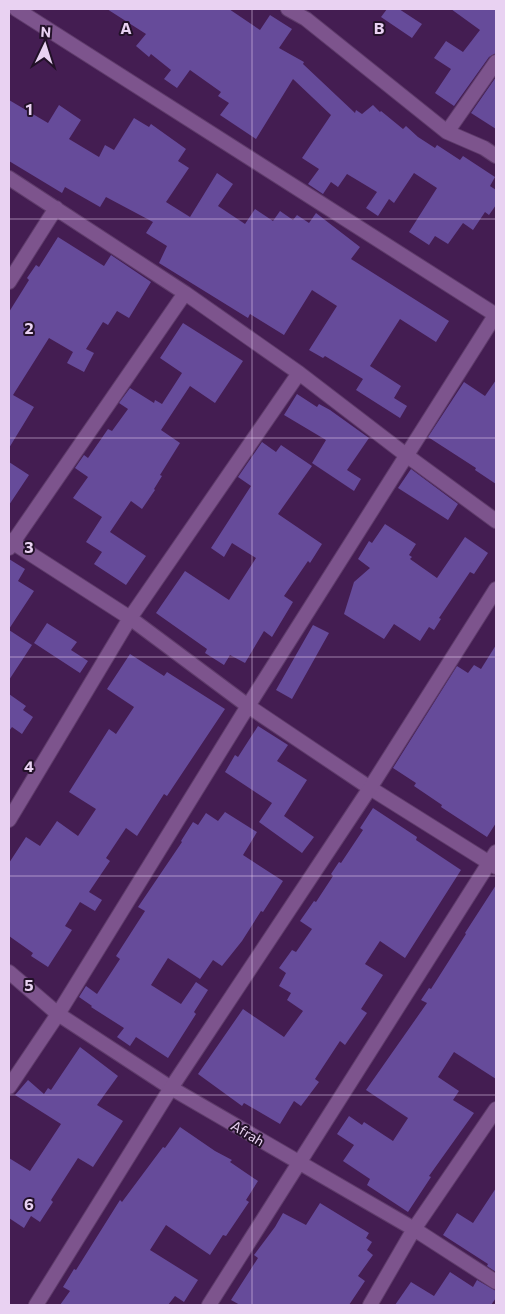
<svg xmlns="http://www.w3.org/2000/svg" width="505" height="1314" font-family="Commissioner,sans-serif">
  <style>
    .building { fill: #664b9a }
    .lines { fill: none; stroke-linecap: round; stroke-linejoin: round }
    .minor-casing { stroke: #5f3c6b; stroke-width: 16 }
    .tertiary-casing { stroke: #5f3c6b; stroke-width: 16 }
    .minor { stroke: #7d548d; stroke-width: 14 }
    .tertiary { stroke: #7d548d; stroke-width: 14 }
    .grid { fill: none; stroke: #e9d2f2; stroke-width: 1; stroke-opacity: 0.55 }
    .labels { text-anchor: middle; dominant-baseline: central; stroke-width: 4; stroke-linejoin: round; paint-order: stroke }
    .street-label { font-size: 14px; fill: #e9d2f2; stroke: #221128 }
    .grid-label { font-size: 16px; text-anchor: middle; font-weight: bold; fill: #e9d2f2; stroke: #221128; stroke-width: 4; stroke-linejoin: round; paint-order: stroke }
  </style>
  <rect width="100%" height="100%" fill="#441d52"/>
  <!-- building -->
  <path class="building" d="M107,9H229L260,30L270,15L292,29L279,48L304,62L303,64L355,113L356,110L362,114L373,105L380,112L381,111L403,129L406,126L418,137L435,148L437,145L460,160L463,156L495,177L490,186L496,190V205L489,215L485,212L473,230L463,223L448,244L435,236L429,245L409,232L437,188L414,173L394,203L389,199L378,216L366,208L377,192L347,174L338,187L331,182L323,194L308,184L319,169L302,158L331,115L293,79L256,139L220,115L229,103L218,96L221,92L190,70L177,88L164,79L171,70L151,54L149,57L136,46L146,34Z
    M387,9H399L422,24L412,38L381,17Z
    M451,9H496V53L489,57L454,106L435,93L451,69L434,58L446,41L463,52L480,30Z
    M496,77V129L471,113Z
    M9,100L48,123L59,105L81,120L69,139L99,157L105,145L114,150L134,118L149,127L151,124L186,149L178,161L189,168L166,202L190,217L217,173L233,184L218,206L245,224L255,209L273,221L280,211L293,220L297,215L309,223L316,213L360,247L351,259L449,321L436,342L400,319L370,366L401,386L394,398L407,406L400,418L356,390L363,379L325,356L323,358L309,350L337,306L312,290L284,335L250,314L248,318L159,263L167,246L146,233L153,222L106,197L100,207L65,187L62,193L9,161Z
    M58,237L104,266L111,255L151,282L129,318L117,311L108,325L103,322L86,349L94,353L84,372L67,363L73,352L49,338L13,395L34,407L9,448V312L29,280L27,278L36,265L39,267Z
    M183,323L243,361L215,403L190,386L161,430L180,443L160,475L162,476L154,489L155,490L142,509L131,501L110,532L146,556L126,585L94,564L102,552L86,542L102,517L73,498L88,477L75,468L84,455L88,458L108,429L112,431L128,409L119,403L130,388L154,403L155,400L162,404L182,373L160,358Z
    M496,380V484L475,470L476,468L428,437L464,382L485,396Z
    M297,394L317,407L319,404L330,410L369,438L347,470L361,479L354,491L312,463L326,440L284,415Z
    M262,442L276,452L281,445L312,466L278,514L322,544L310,563L308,561L284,596L293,602L272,637L264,631L245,663L230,655L224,665L205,653L207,649L156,613L185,571L229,600L256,558L232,543L224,557L211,548L251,486L238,477Z
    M9,462L29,475L9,505Z
    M411,469L458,504L448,520L398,488Z
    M385,524L416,544L409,555L412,557L410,559L437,578L465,537L488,553L474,574L470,572L439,618L441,619L434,630L429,627L420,641L394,624L384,639L344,614L354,582L370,568L358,559L369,541L372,543Z
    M9,559L25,569L18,581L34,591L9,629Z
    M47,623L77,642L71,650L88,661L80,673L34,643Z
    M313,625L329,633L292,699L276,690Z
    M9,630L32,645L9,680Z
    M496,645V823L487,837L441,807L442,805L414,786L416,783L393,768L457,666L468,673L474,665L481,669Z
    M130,654L164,676L167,672L225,709L167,796L164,794L137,836L126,828L106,858L110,861L89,892L102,900L95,911L80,902L65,926L72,930L48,967L31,956L33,953L9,936V863L26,837L40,846L57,821L78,836L96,809L69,792L109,729L116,734L134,707L107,689Z
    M9,694L26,706L23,710L33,717L22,734L12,727L9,731Z
    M258,726L288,745L277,761L307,780L284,816L314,837L302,853L259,822L272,803L225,772L235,755L238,757Z
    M373,808L417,837L416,840L461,870L405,958L380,941L365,964L383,975L361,1009L367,1013L345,1045L340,1041L315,1079L319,1082L301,1106L294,1101L280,1124L244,1103L242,1106L198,1074L243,1009L284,1037L303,1011L287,1000L291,993L279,986L286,973L279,968L292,950L296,952L312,929L300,921L314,901L316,902L333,876L331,874L339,862L341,863L363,830L360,828Z
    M225,812L257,832L243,855L283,881L263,912L261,911L242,941L222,966L213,960L200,979L168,958L151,985L181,1004L196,982L208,990L194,1012L196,1014L168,1058L136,1037L130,1046L117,1037L124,1028L91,1007L92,1006L79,997L86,986L97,994L120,959L116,956L145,911L138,907L182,842L181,841L193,822L198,825L206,813L218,821Z
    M496,885V1079L454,1052L438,1077L459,1091L453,1100L474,1113L429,1176L431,1177L408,1212L367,1185L370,1179L343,1161L354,1145L337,1134L349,1116L362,1125L364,1122L393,1141L408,1118L366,1090L427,1003L421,1000L429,988L431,989L466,934L465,933Z
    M80,1047L118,1076L97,1105L123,1121L93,1167L78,1158L51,1200L53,1202L40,1222L31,1216L24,1228L9,1218V1158L30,1171L61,1124L15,1095L28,1080L44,1094L48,1088L51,1090Z
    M180,1127L215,1151L232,1160L230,1162L258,1181L246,1200L249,1202L226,1236L223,1235L210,1255L166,1225L150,1250L198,1280L189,1294L184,1302L175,1296L168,1305H60L70,1291L63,1287L74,1269L76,1270L120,1200L122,1202L163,1147L165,1148Z
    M496,1188V1272L487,1266L488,1264L443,1235L457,1213L473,1223Z
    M320,1203L369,1233L366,1238L372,1242L367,1250L373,1255L358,1276L365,1281L349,1305H240L231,1300L258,1258L254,1255L275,1227L283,1213L306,1225Z
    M450,1272L473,1287L477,1280L496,1291V1298L491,1305H395L411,1282L434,1296Z"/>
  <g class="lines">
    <!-- minor casing -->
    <g class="minor-casing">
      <path id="minor" d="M16,9L496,315
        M288,9L306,19L447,132L484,148L496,156
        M447,132L496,62
        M9,178L185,293L299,373L406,455L496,521
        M9,282L56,208
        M9,540L130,618L248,706L370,788L496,867
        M9,548L185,293
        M9,820L130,618L299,373
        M9,972L58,1014L171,1088L414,1229L496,1282
        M9,1087L58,1014L248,706L496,314
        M209,1305L496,852
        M370,1305L414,1229L496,1109"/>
    </g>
    <!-- tertiary casing -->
    <g class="tertiary-casing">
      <path id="tertiary" d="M36,1305L171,1088L370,788L496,589"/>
    </g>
    <!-- minor -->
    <use href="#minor" class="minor"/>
    <!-- tertiary -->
    <use href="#tertiary" class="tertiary"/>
  </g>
  <!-- grid -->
  <path class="grid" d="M252,9V1305M9,219H496M9,438H496M9,657H496M9,876H496M9,1095H496"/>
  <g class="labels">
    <!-- street labels -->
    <g class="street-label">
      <text transform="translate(248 1133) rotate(31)">Afrah</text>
    </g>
  </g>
  <g class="grid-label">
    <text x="126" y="34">A</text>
    <text x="379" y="34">B</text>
    <text x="29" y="115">1</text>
    <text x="29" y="334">2</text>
    <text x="29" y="553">3</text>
    <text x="29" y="772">4</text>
    <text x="29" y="991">5</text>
    <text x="29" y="1210">6</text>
  </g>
  <!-- border -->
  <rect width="505" height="1314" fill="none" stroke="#e9d2f2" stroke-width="20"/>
  <!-- north arrow -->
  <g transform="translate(45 45) rotate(4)" stroke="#221128" stroke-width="4" paint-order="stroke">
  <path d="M0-4L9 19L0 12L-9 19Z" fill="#e9d2f2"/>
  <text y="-8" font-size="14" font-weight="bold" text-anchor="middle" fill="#e9d2f2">N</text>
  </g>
</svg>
